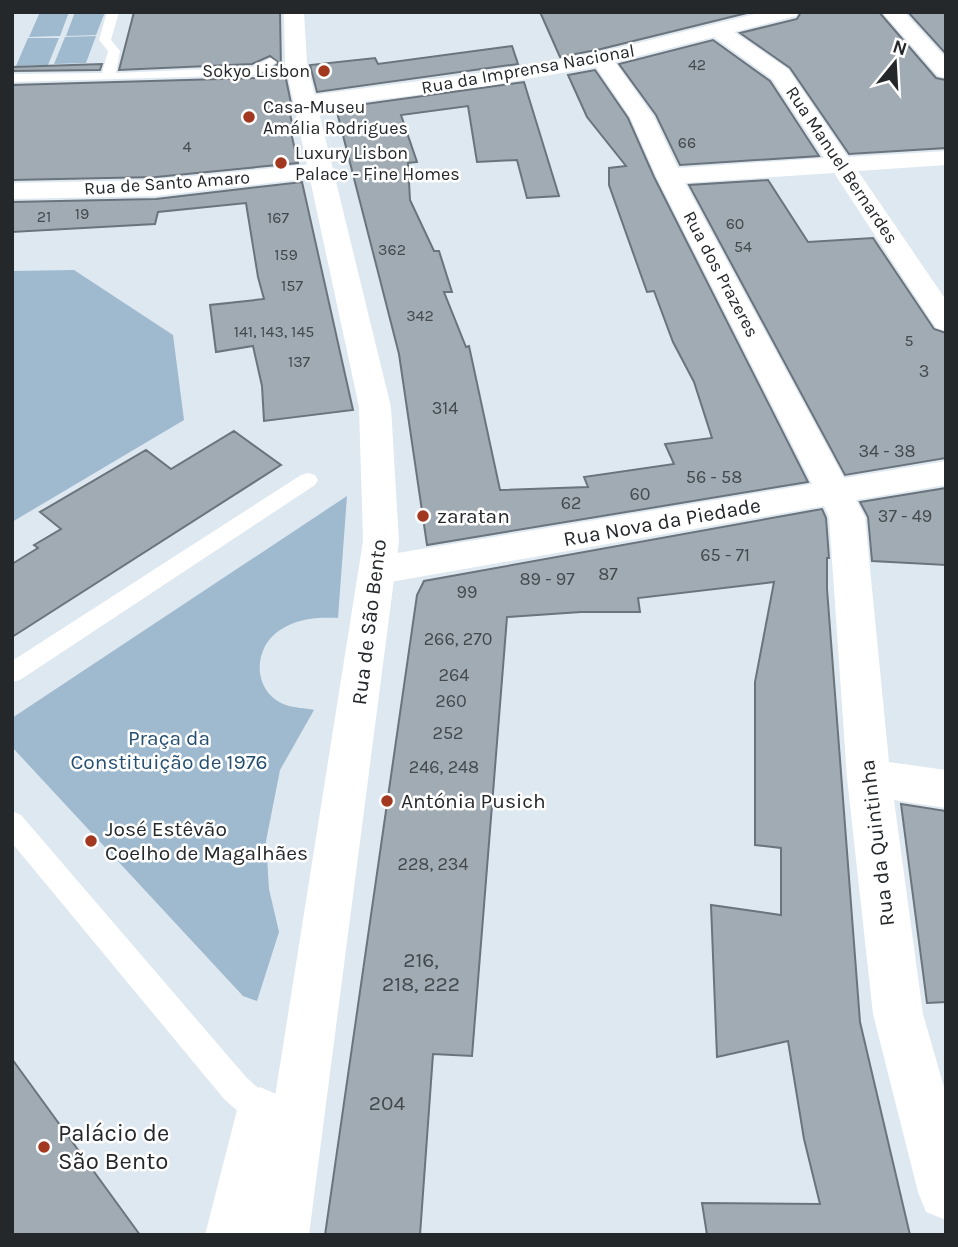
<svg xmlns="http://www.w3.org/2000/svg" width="958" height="1247" font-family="Karla,sans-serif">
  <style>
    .green { fill: #9fb9cf }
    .building { fill: #a1abb3; stroke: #6b747c; stroke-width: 2 }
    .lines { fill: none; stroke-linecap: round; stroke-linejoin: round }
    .service { fill: #fff; fill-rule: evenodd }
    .pedestrian { fill: #fff; fill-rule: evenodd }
    .minor { fill: #fff; fill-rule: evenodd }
    .tertiary { fill: #fff; fill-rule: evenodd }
    .poi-dot { fill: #a1381f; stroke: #fff; stroke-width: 2.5 }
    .labels { text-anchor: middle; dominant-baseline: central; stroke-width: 5; stroke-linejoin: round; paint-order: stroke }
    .far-number-label { font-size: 16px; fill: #43494d }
    .far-street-label { font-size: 18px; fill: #24282b; stroke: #fff }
    .far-poi-label { font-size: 18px; fill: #24282b; stroke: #fff; text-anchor: start }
    .number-label { font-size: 18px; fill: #43494d }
    .poi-label { font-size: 21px; fill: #24282b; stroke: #fff; text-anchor: start }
    .street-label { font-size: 21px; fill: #24282b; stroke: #fff }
    .park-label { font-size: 21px; fill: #254f70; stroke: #fff }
    .near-number-label { font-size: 21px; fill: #43494d }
    .near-poi-label { font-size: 24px; fill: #24282b; stroke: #fff; text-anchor: start }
  </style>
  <rect width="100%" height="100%" fill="#dee8f0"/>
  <!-- green -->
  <path class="green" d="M40,12H69L60,36L29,37Z
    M75,12H105L96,35L66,36Z
    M96,36L86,63L54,64L65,37Z
    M28,38H59L48,65L16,66Z
    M74,270L173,335L184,420L12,522V271Z
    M347,496L338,618C318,617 298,618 280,630C252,648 252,693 286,705C294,708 305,708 314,710L280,770L266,841L269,889L279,932L257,1001L243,996L12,747V718Z"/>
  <!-- building -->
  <path class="building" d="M134,12H280L281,69H284L293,113L290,114L293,128H290L298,163L156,177L12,180V85L256,78L279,63L270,56L252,64L119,70Z
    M540,12H751L601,49L560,57Z
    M801,12H879L936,78L946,80V148L849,154L790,68L740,33L797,19Z
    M908,12H946V54Z
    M713,40L770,81L819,156L680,165L656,115L619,64Z
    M512,46L518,64L317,92L310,65L375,58L378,64Z
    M102,64L100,70L12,71V67Z
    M595,70L628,118L654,177L808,482L427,545L399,354L336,108L524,82L559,196L527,198L517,160L477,162L468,106L401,115L417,162L408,163L410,200L434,251H439L452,292H444L466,347L469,346L500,490L588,487L584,477L674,464L665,444L712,438L694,382L673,342L654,291L647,292L609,185V168L626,166L587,117L568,75Z
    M768,180L808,242L873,238L934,329L946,333V458L845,475L689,185Z
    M302,182L353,410L264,421L262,386L253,346L216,352L210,305L264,299L258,277L246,203L158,212L155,224L12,232V202L156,199Z
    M234,431L281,465L12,637V564L38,548L34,545L61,529L40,512L146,450L171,469Z
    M946,488V565L872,561L868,517L860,502Z
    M822,509L826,518L829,558H827V589L860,1022L910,1235H707L702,1203L820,1204L804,1139L788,1041L717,1057L711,905L781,915V848L755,845V682L774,582L638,598L640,612H581L507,617L472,1056L433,1054L420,1235H325L417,595L424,581Z
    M901,804L946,811V1002L927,1003Z
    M12,1059L140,1235H12Z"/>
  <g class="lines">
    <!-- service -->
    <path class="service" d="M107,12H119L111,40L120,51L116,73L253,67L271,58L277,62L256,75L12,82V74L102,73L108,51L99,40Z
      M308,473L315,475L318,480L315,485L20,680L12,682V661L301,475Z
      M12,811L21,815L246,1077L269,1098L280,1102L285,1113L280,1124L269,1129L249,1121L224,1099L12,843Z"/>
    <!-- pedestrian -->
    <path class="pedestrian" d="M260,1087L276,1094L283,1110L253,1235H205L237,1110L244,1094Z"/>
    <!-- minor -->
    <path class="minor" d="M763,12H799L796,16L734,32L788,69L848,157L946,151V165L858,171L946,300V331L936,328L834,173L685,183L844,478L946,461V485L856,500L865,517L889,762L946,770V808L894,800L923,1014L946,1094V1220L926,1212L918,1192L873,1014L847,778L829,517L824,506L379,584L366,580L361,570L366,560L379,556L812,484L656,176L630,117L596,67L487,86L306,109L298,107L294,102L298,97L487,72L602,52ZM714,37L772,79L824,158L678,168L654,117L615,62Z
      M882,12H904L946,58V78L938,76Z
      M322,163L331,166L335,171L331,176L156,196L12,199V183L156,180Z"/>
    <!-- tertiary -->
    <path class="tertiary" d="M284,12H304L307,63L391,407L399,541L309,1235H253L363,541L359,407L285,63Z"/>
  </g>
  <!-- markers -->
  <g class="poi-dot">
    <circle cx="324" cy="71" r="7"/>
    <circle cx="249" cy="117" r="7"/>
    <circle cx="281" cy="163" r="7"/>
    <circle cx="423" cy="516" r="7"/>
    <circle cx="387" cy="801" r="7"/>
    <circle cx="91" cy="841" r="7"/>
    <circle cx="44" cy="1147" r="7"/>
  </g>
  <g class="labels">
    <!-- far-number labels -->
    <g class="far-number-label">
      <text x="697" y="64">42</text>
      <text x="687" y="142">66</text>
      <text x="187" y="146">4</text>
      <text x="82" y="213">19</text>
      <text x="44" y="216">21</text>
      <text x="278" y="217">167</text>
      <text x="735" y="223">60</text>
      <text x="743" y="246">54</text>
      <text x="392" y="249">362</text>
      <text x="286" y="254">159</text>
      <text x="292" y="285">157</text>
      <text x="420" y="315">342</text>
      <text x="274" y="331">141, 143, 145</text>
      <text x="909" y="340">5</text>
      <text x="299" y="361">137</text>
    </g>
    <!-- far-street labels -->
    <g class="far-street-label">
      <text transform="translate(528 69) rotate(-10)">Rua da Imprensa Nacional</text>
      <text transform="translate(842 165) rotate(56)">Rua Manuel Bernardes</text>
      <text transform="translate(167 183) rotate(-4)">Rua de Santo Amaro</text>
      <text transform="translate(721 274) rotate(62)">Rua dos Prazeres</text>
    </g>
    <!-- far-poi labels -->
    <g class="far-poi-label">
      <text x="310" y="71" text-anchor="end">Sokyo Lisbon</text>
      <text x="263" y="107">Casa-Museu<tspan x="263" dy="21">Amália Rodrigues</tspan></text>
      <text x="295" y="153">Luxury Lisbon<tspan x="295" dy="21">Palace - Fine Homes</tspan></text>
    </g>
    <!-- number labels -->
    <g class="number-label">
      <text x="924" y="371">3</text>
      <text x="445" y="408">314</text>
      <text x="887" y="451">34 - 38</text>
      <text x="714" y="477">56 - 58</text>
      <text x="640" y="494">60</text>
      <text x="571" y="503">62</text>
      <text x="905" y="516">37 - 49</text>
      <text x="725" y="555">65 - 71</text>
      <text x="608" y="574">87</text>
      <text x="547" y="579">89 - 97</text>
      <text x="467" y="592">99</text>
      <text x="458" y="639">266, 270</text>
      <text x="454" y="675">264</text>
      <text x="451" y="701">260</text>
      <text x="448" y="733">252</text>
      <text x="444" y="767">246, 248</text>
      <text x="433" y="864">228, 234</text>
    </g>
    <!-- poi labels -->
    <g class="poi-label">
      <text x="437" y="516">zaratan</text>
      <text x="401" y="801">Antónia Pusich</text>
      <text x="105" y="829">José Estêvão<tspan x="105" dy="24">Coelho de Magalhães</tspan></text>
    </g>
    <!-- street labels -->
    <g class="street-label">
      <text transform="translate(662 522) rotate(-10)">Rua Nova da Piedade</text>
      <text transform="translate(369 622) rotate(-83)">Rua de São Bento</text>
      <text transform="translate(877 843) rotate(-97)">Rua da Quintinha</text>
    </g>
    <!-- park labels -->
    <g class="park-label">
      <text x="169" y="738">Praça da<tspan x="169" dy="24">Constituição de 1976</tspan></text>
    </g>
    <!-- near-number labels -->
    <g class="near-number-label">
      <text x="421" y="960">216,<tspan x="421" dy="24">218, 222</tspan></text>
      <text x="387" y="1103">204</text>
    </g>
    <!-- near-poi labels -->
    <g class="near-poi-label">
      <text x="58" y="1133">Palácio de<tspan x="58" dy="28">São Bento</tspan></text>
    </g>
  </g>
  <!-- border -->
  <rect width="958" height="1247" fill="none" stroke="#24282b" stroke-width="28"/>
  <!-- north arrow -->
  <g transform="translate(895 63) rotate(18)" stroke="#ffffff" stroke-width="5" paint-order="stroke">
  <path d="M0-5L12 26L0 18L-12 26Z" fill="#24282b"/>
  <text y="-10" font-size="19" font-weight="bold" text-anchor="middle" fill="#24282b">N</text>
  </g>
</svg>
